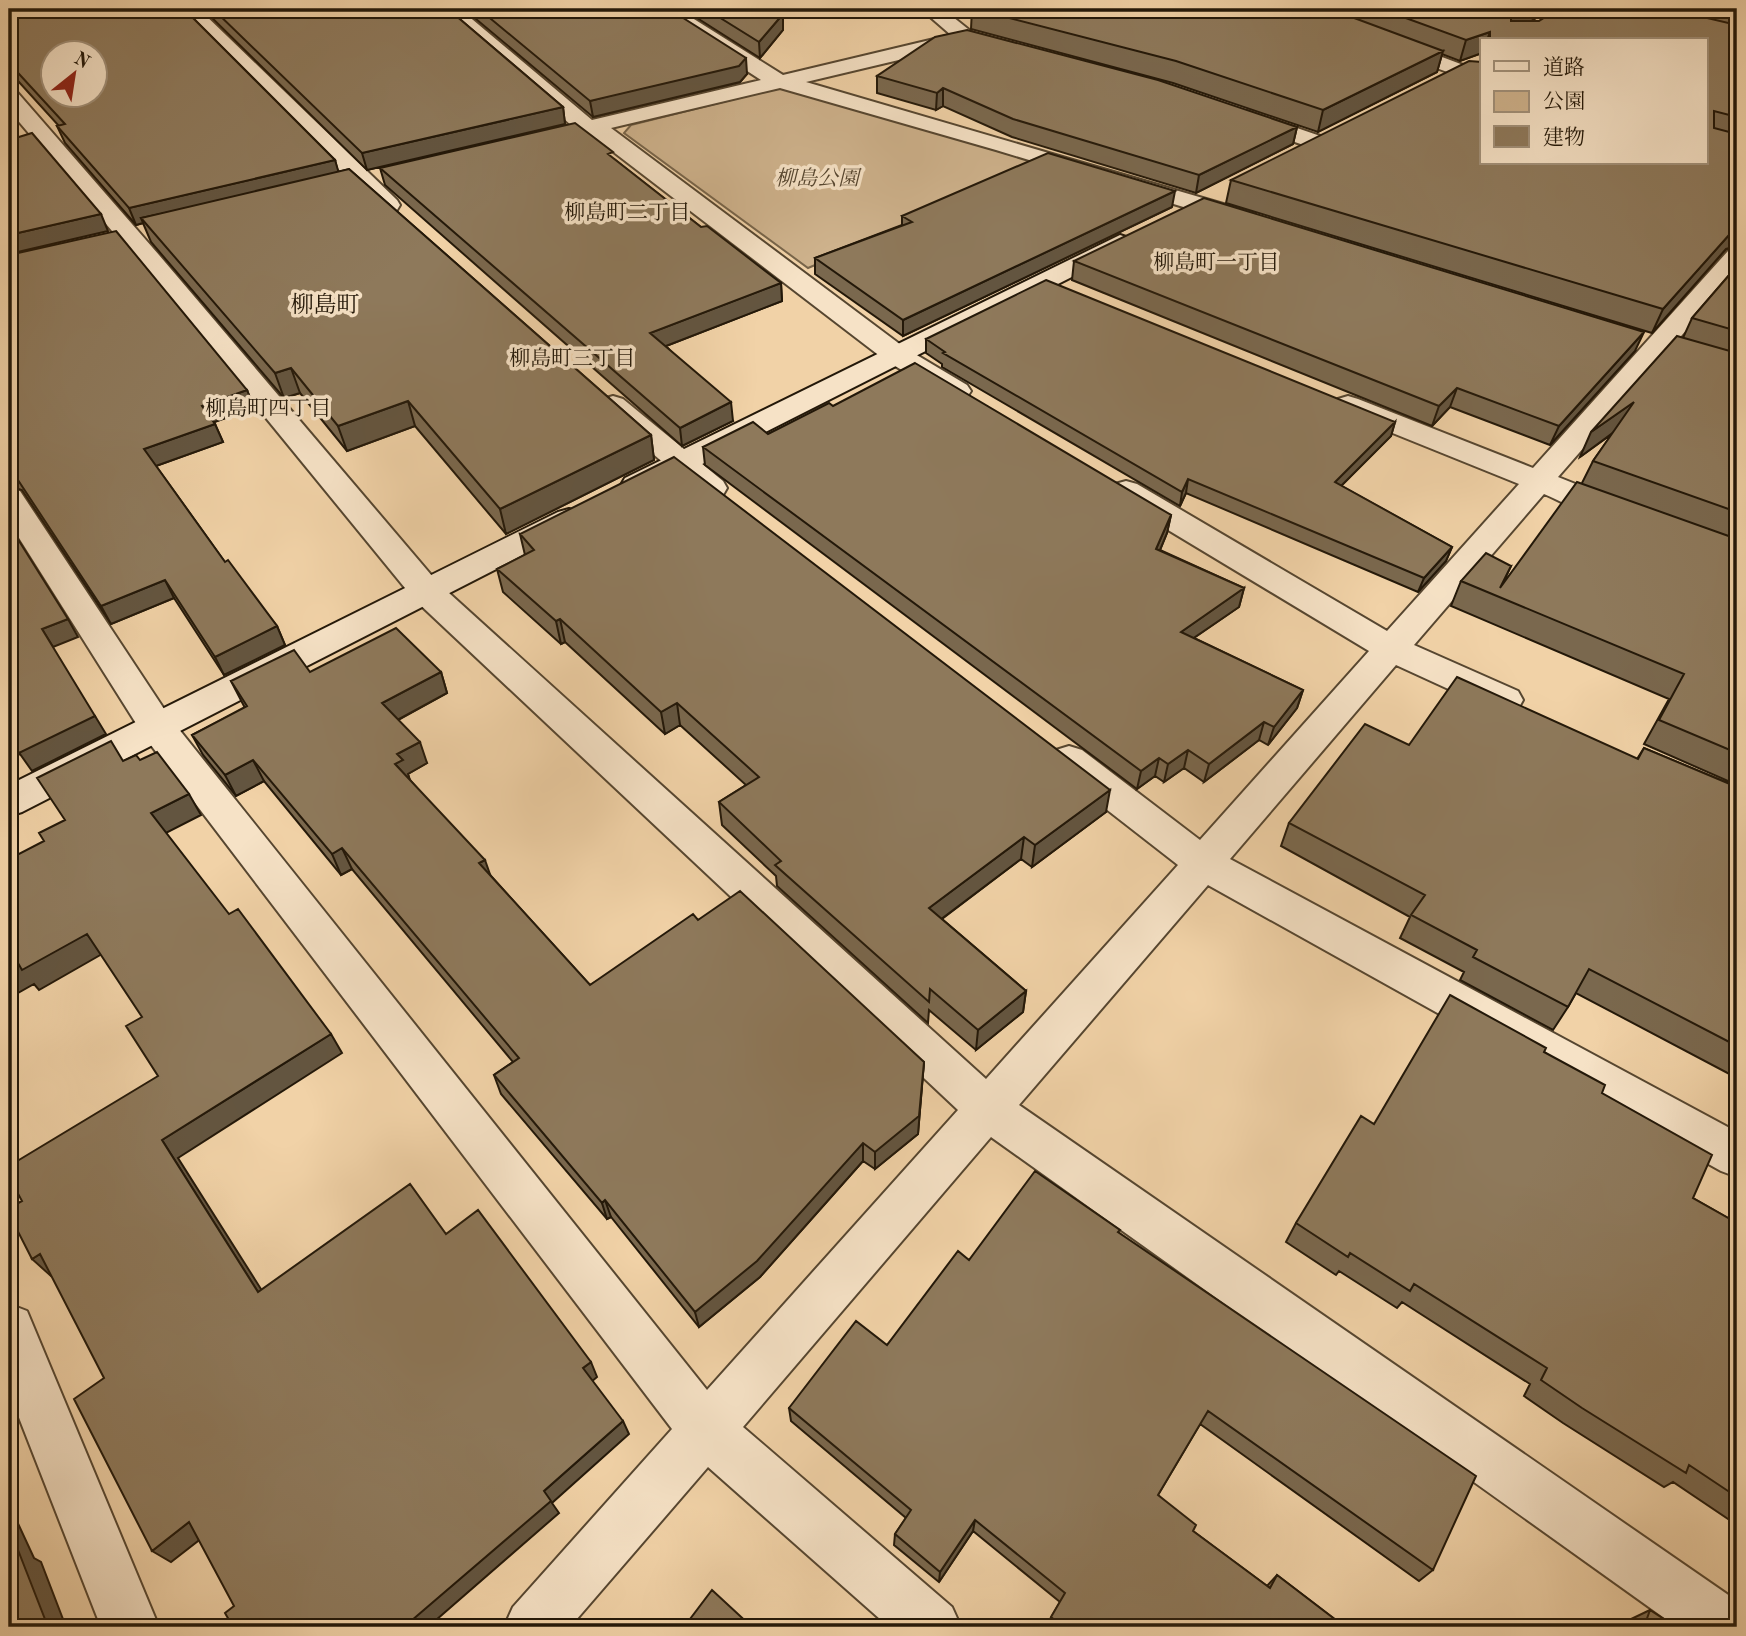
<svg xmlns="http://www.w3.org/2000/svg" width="1746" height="1636" font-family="'Old Standard TT','Noto Serif JP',serif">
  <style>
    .green { fill: #ceb28c; stroke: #78654a; stroke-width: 2 }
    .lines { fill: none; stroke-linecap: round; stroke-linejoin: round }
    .street-casing { stroke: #564630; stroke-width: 4 }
    .secondary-casing { stroke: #231809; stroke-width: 4 }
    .street { fill: #f6e2c6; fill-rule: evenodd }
    .secondary { fill: #f6e2c6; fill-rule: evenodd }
    .wall { fill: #7a684e; stroke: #231809; stroke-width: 2; fill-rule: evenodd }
    .shaded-wall { fill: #635540; stroke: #231809; stroke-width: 2 }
    .building { fill: #8e795b; stroke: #231809; stroke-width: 2; fill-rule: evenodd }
    .labels { text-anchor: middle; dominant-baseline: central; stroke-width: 7; stroke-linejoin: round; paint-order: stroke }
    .far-park-label { font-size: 21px; font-style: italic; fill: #564630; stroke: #f6e2c6 }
    .far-neighbourhood-label { font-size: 21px; fill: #231809; stroke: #f6e2c6 }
    .far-quarter-label { font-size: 23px; fill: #231809; stroke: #f6e2c6 }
  </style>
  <rect width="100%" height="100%" fill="#f1d2a7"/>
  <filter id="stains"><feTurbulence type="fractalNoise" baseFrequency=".00286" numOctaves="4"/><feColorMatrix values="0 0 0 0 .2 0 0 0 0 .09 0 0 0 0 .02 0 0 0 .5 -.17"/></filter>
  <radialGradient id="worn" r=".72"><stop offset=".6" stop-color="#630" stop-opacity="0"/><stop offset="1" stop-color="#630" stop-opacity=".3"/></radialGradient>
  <!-- green -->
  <path class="green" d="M779,88L793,91L1049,166L808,268L624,133L631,125Z"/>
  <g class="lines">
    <!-- street casing -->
    <g class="street-casing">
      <path id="street" d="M178,9H199L397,200L400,205L397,210L388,212L379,210Z
        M438,9H460L592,120L761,80L658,13L655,9H678L783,75L951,35L921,9H943L973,33L991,38L994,42L991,46L984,48L966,44L806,82L1254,213L1257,218L1254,223L1245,225L1236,223L996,150L780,88L611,128L905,348L967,385L971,391L967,397L957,400L947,397L885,360L590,134L576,137L568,135L565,130L571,125Z
        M1286,9H1314L1482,72V85L1289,13Z
        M9,91L17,92L159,255L438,583L986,1079L1178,865L1056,770L1050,760L1056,750L1069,746L1082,750L1200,840L1369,651L1115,498L1111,491L1115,484L1126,481L1137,484L1387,631L1519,484L1338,411L1334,405L1338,399L1348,396L1358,399L1533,468L1728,251L1737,248V272L1558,477L1628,505L1633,512L1628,519C1602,526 1568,504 1544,494L1414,645L1518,691L1523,700L1518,709L1505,713L1492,709L1396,665L1230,859L1737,1132V1177L1721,1171L1208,885L1019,1105L1737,1601V1627H1677L991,1137L743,1427L952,1607L961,1627H889L708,1467L570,1627H504L513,1607L672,1429L144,736L9,522V488L20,491L170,718L707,1390L958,1110L414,599L141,265L9,110Z
        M1247,111L1329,139L1332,144L1329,149L1321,151L1239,123L1236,118L1239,113Z
        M613,396L623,399L723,481L727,488L723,495L712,497L701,495L603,411L599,405L603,399Z
        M9,1304L27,1311L159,1627H101L9,1392Z"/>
    </g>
    <!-- secondary casing -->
    <g class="secondary-casing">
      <path id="secondary" d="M1120,235L1129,238L1133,243L1129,248L647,492L636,494L625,492L621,485L625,478Z
        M569,509L580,512L585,519L580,526L22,812L9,816V785L558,512Z"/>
    </g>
    <!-- street -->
    <use href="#street" class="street"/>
    <!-- secondary -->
    <use href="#secondary" class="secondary"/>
  </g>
  <!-- wall -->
  <path class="wall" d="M9,9H184L335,160L338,172L349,169L651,435L654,460L506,534L415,426L347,451L300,393L284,398L151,242L143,223L136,225L65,143L57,126H59L9,71V19L54,11L9,18ZM52,52H94V94H52Z
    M203,9H448L563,107L565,124L367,170Z
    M464,9H669L747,74L740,82L593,117Z
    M683,9H762L783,14V30L760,58Z
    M972,9H1550L1531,21H1539L1558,9H1737V246L1726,249L1652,333L1226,203L1231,180L1482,163L1706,40H1482V53L1460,61L1442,54L1437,72L1318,132L1173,83L971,29Z
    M877,76L1297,127L1293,144L1196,193L1012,137L943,106L936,110L877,93Z
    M614,159L701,227L781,283L782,301L666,346L733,421L682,446L385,185L380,168Z
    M1172,207L903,336L815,274V258L902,225V216Z
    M9,255L247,390L254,408L214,422L223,442L156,466L225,562L277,626L285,645L224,675L174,598L111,624L22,490L9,486Z
    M1074,261L1635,351L1550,445L1450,407L1432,426L1072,280Z
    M1737,266V785L1644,744L1669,699L1451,606L1461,581L1511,566L1502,585L1582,483L1593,461L1612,434L1580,457L1683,338L1692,318Z
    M926,339L1395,422L1391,436L1341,486L1452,547L1446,561L1418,592L1186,493L1180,506L942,367V364L926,353Z
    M833,406L1171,515L1167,533L1160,550L1244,588L1239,607L1194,638L1303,690L1297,708L1268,745L1259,740L1204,782L1184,768L1164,782L1155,776L1137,789L705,465L703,447L768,434Z
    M520,534L1106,812L1032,867L1021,859L942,919L1026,991L1023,1012L976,1050L929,1010L928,1023L777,886L776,876L722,825L719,802L746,785L680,725L665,734L565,642L561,644L503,592L497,569L525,555Z
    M310,672H441L447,693L398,720L427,763L408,774L410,780L491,876L590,985L698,920L924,1062L918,1134L875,1169L863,1161L760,1277L699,1327L611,1217L607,1219L501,1094L494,1075L513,1062L352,869L341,875L264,781L236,796L203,755L192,735L245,708L231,681Z
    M1409,745L1637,759L1644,748L1737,787V1078L1576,993L1568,1007L1553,1030L1460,980L1464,972L1400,938L1410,917L1281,846L1289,823Z
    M1544,1052L1602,1093L1693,1198L1737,1223V1525L1673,1482L1664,1487L1563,1423L1524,1396L1530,1384L1402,1302L1397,1308L1339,1271L1336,1275L1286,1242L1296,1223L1374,1124Z
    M1119,1233L1433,1570L1419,1581L1200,1424L1158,1495L1193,1531L1267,1586L1277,1575L1345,1627H1048L1046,1626L1060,1602L973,1531L939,1582L894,1545L895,1534L906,1518L791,1421L789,1408L887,1345L969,1260Z
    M1650,1610L1676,1627H1627L1629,1620Z"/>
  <!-- shaded-wall -->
  <path class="shaded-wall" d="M9,9H69L9,18Z
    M1524,9H1550L1505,38L1511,17Z
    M783,14V30L760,58L759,42Z
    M1490,32L1487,40H1482V53L1460,61L1466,40Z
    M1443,51L1437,72L1318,132L1323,110Z
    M746,58L747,74L740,82L593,117L590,101Z
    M943,88V106L936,110L937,93Z
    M563,107L565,124L367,170L362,153Z
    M1297,127L1293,144L1196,193L1199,175Z
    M335,160L340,177L141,218L143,223L136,225L129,208Z
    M1175,191L1172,207L903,336V320Z
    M101,214L108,231L9,254V235Z
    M1737,226V246L1726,249L1652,333L1663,309Z
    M781,283L782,301L653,351L650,333Z
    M1644,332L1635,351L1550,445L1559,426Z
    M291,368L300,393L284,398L275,373Z
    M1457,388L1450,407L1432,426L1439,406Z
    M247,390L254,408L209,424L202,406Z
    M408,401L415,426L347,451L338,426Z
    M731,402L733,421L682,446L680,428Z
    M1634,402L1622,426L1580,457L1591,432Z
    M1395,422L1391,436L1331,496L1335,482Z
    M215,424L223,442L153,467L144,449Z
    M651,435L654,460L506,534L500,509Z
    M1188,479L1186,493L1180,506L1182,492Z
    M1171,515L1167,533L1153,567L1156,549Z
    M1452,547L1446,561L1418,592L1424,578Z
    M165,580L174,598L111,624L101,606Z
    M1244,588L1239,607L1176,650L1181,632Z
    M68,619L78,637L53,647L42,629Z
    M560,619L565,642L561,644L556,621Z
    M277,626L285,645L224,675L215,657Z
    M441,672L447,693L390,724L382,703Z
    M1303,690L1297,708L1268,745L1274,727Z
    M677,703L680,725L665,734L661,712Z
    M95,716L106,734L32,771L20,754L9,759V738Z
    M1264,722L1259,740L1204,782L1209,764Z
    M420,742L427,763L408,774L410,781L395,764L397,754Z
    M1188,750L1184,768L1164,782L1168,764Z
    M1159,758L1155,776L1137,789L1141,771Z
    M253,760L264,781L236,796L225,775Z
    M1110,790L1106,812L1032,867L1035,845Z
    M189,794L201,815L164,834L151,813Z
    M1024,837L1021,859L928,929L929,908Z
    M342,848L352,869L341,875L332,854Z
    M485,860L492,880L479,863Z
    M87,934L102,954L39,990L34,984L9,998V968Z
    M1026,991L1023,1012L976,1050L978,1030Z
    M331,1034L342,1053L178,1158L273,1308L258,1292L162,1140Z
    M924,1062L918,1134L875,1169V1152Z
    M863,1143V1161L760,1277L699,1327L695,1312Z
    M605,1200L611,1217L607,1219L602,1203Z
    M40,1254L59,1270L51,1276L32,1259Z
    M591,1362L597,1377L590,1383L583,1368Z
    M623,1421L629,1434L552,1503L559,1513L428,1627H404L544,1491Z
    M9,1504L34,1558L41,1562L66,1627H48L9,1541Z
    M975,1520L973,1531L939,1582L940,1572Z
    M189,1522L207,1534L171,1562L152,1551Z"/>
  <!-- building -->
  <path class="building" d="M68,9H184L335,160L129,208L57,126L65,124L9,63V19ZM52,52H94V94H52Z
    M213,9H448L563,107L362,153Z
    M479,9H669L746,58L739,66L590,101Z
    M706,9H762L783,14L759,42Z
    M974,9H1330L1443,51L1323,110L1176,61Z
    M1381,9H1524L1511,17V21H1539L1558,9H1669L1737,25V117L1714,111V128L1737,134V226L1663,309L1231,180L1469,61L1482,62V163H1706V40H1490V32L1466,40Z
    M967,30L1158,80L1297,127L1199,175L1013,119L943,88L937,93L877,76L935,37Z
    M575,123L613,152L608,154L701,227L707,226L781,283L650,333L731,402L680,428L380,168Z
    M32,133L101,214L9,235V140Z
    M1048,153L1175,191L903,320L815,258L912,222L902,216Z
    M349,169L651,435L500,509L408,401L338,426L291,368L275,373L141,218Z
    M1204,198L1644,332L1559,426L1457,388L1439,406L1074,261Z
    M116,231L247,390L202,406L215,424L144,449L225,562L228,560L277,626L215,657L165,580L101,606L12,471H9V255Z
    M1737,266V331L1692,318Z
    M1046,280L1395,422L1335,482L1452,547L1424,578L1188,479L1182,492L943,353L945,352L926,339Z
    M1677,336L1737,353V512L1593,461L1634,402L1591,432Z
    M915,363L1171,515L1156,549L1244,588L1181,632L1303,690L1274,727L1264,722L1209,764L1188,750L1168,764L1159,758L1141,771L703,447L753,422L768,434L829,403L833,406Z
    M674,457L1110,790L1035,845L1024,837L929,908L1026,991L978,1030L930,989L929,1002L775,865L781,861L719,802L759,777L677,703L661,712L560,619L556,621L497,569L534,550L520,534Z
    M1577,482L1737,539V753L1659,720L1684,674L1461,581L1486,553L1511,566L1500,588Z
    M9,525L68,619L42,629L95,716L19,753L9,738Z
    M396,628L441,672L382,703L420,742L397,754L403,760L395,764L485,860L479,863L590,985L693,914L698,920L740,891L924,1062L919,1116L875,1152L863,1143L757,1261L695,1312L605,1200L602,1203L494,1075L519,1058L342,848L332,854L253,760L225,775L192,735L247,706L231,681L294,650L310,672Z
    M1457,677L1638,759L1644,748L1737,787V1046L1589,969L1568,1007L1473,957L1477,950L1411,915L1425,895L1289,823L1365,724L1409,745Z
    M111,741L123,761L136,755L140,760L157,752L189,794L151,813L229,914L238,909L331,1034L162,1140L258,1292L410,1184L446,1234L478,1210L591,1362L583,1368L623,1421L544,1491L551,1501L404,1627H233L225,1613L234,1606L189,1522L152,1551L74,1399L104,1378L40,1254L32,1259L9,1214V1208L22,1201L9,1177V1166L158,1076L126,1026L142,1017L87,934L22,970L18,963L9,968V859L44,841L39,833L65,820L37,778Z
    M1450,995L1546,1048L1544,1052L1605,1085L1602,1093L1712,1155L1693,1198L1737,1223V1497L1689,1465L1686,1473L1582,1408L1541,1380L1547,1368L1414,1284L1410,1291L1350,1253L1348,1257L1296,1223L1361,1116L1374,1124Z
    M1035,1171L1120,1230L1118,1232L1476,1476L1433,1570L1208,1411L1158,1495L1196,1525L1193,1531L1270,1588L1277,1575L1345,1627H1063L1051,1617L1065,1593L975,1520L940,1572L895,1534L911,1510L789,1408L856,1321L887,1345L958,1251L969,1260Z
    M9,1541L14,1553L18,1550L48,1627H9Z
    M712,1590L752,1627H684Z
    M1650,1610L1676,1627H1644Z"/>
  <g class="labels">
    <!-- far-park labels -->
    <g class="far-park-label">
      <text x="817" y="179">柳島公園</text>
    </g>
    <!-- far-neighbourhood labels -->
    <g class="far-neighbourhood-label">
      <text x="627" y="213">柳島町二丁目</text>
      <text x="1216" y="263">柳島町一丁目</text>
      <text x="572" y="359">柳島町三丁目</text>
      <text x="268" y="409">柳島町四丁目</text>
    </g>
    <!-- far-quarter labels -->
    <g class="far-quarter-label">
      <text x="325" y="305">柳島町</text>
    </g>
  </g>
  <!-- margin -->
  <rect width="1746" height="1636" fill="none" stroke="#f1d2a7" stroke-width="35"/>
  <rect x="10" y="10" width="1725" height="1615" fill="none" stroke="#231809" stroke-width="3.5"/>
  <rect x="18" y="18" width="1711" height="1601" fill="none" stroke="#231809" stroke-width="2"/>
  <!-- legend -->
  <rect x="1480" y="38" width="228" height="126" fill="#f6e2c6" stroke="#a2917a" stroke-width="2"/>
  <rect x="1494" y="61" width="35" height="10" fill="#f6e2c6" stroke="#a2917a" stroke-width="2"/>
  <text x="1543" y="74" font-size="21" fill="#231809">道路</text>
  <rect x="1494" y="91" width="35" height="21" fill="#ceb28c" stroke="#a2917a" stroke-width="2"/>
  <text x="1543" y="108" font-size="21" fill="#231809">公園</text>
  <rect x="1494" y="126" width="35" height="21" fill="#8e795b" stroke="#a2917a" stroke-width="2"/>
  <text x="1543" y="144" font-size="21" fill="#231809">建物</text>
  <!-- north arrow -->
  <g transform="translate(74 74) rotate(30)"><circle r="33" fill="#f6e2c6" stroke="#a2917a" stroke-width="2"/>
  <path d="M0-5L12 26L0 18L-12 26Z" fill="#8f2418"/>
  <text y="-10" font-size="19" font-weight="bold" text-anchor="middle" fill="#231809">N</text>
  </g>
  <rect width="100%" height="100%" filter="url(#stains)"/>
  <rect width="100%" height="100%" fill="url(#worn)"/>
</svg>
